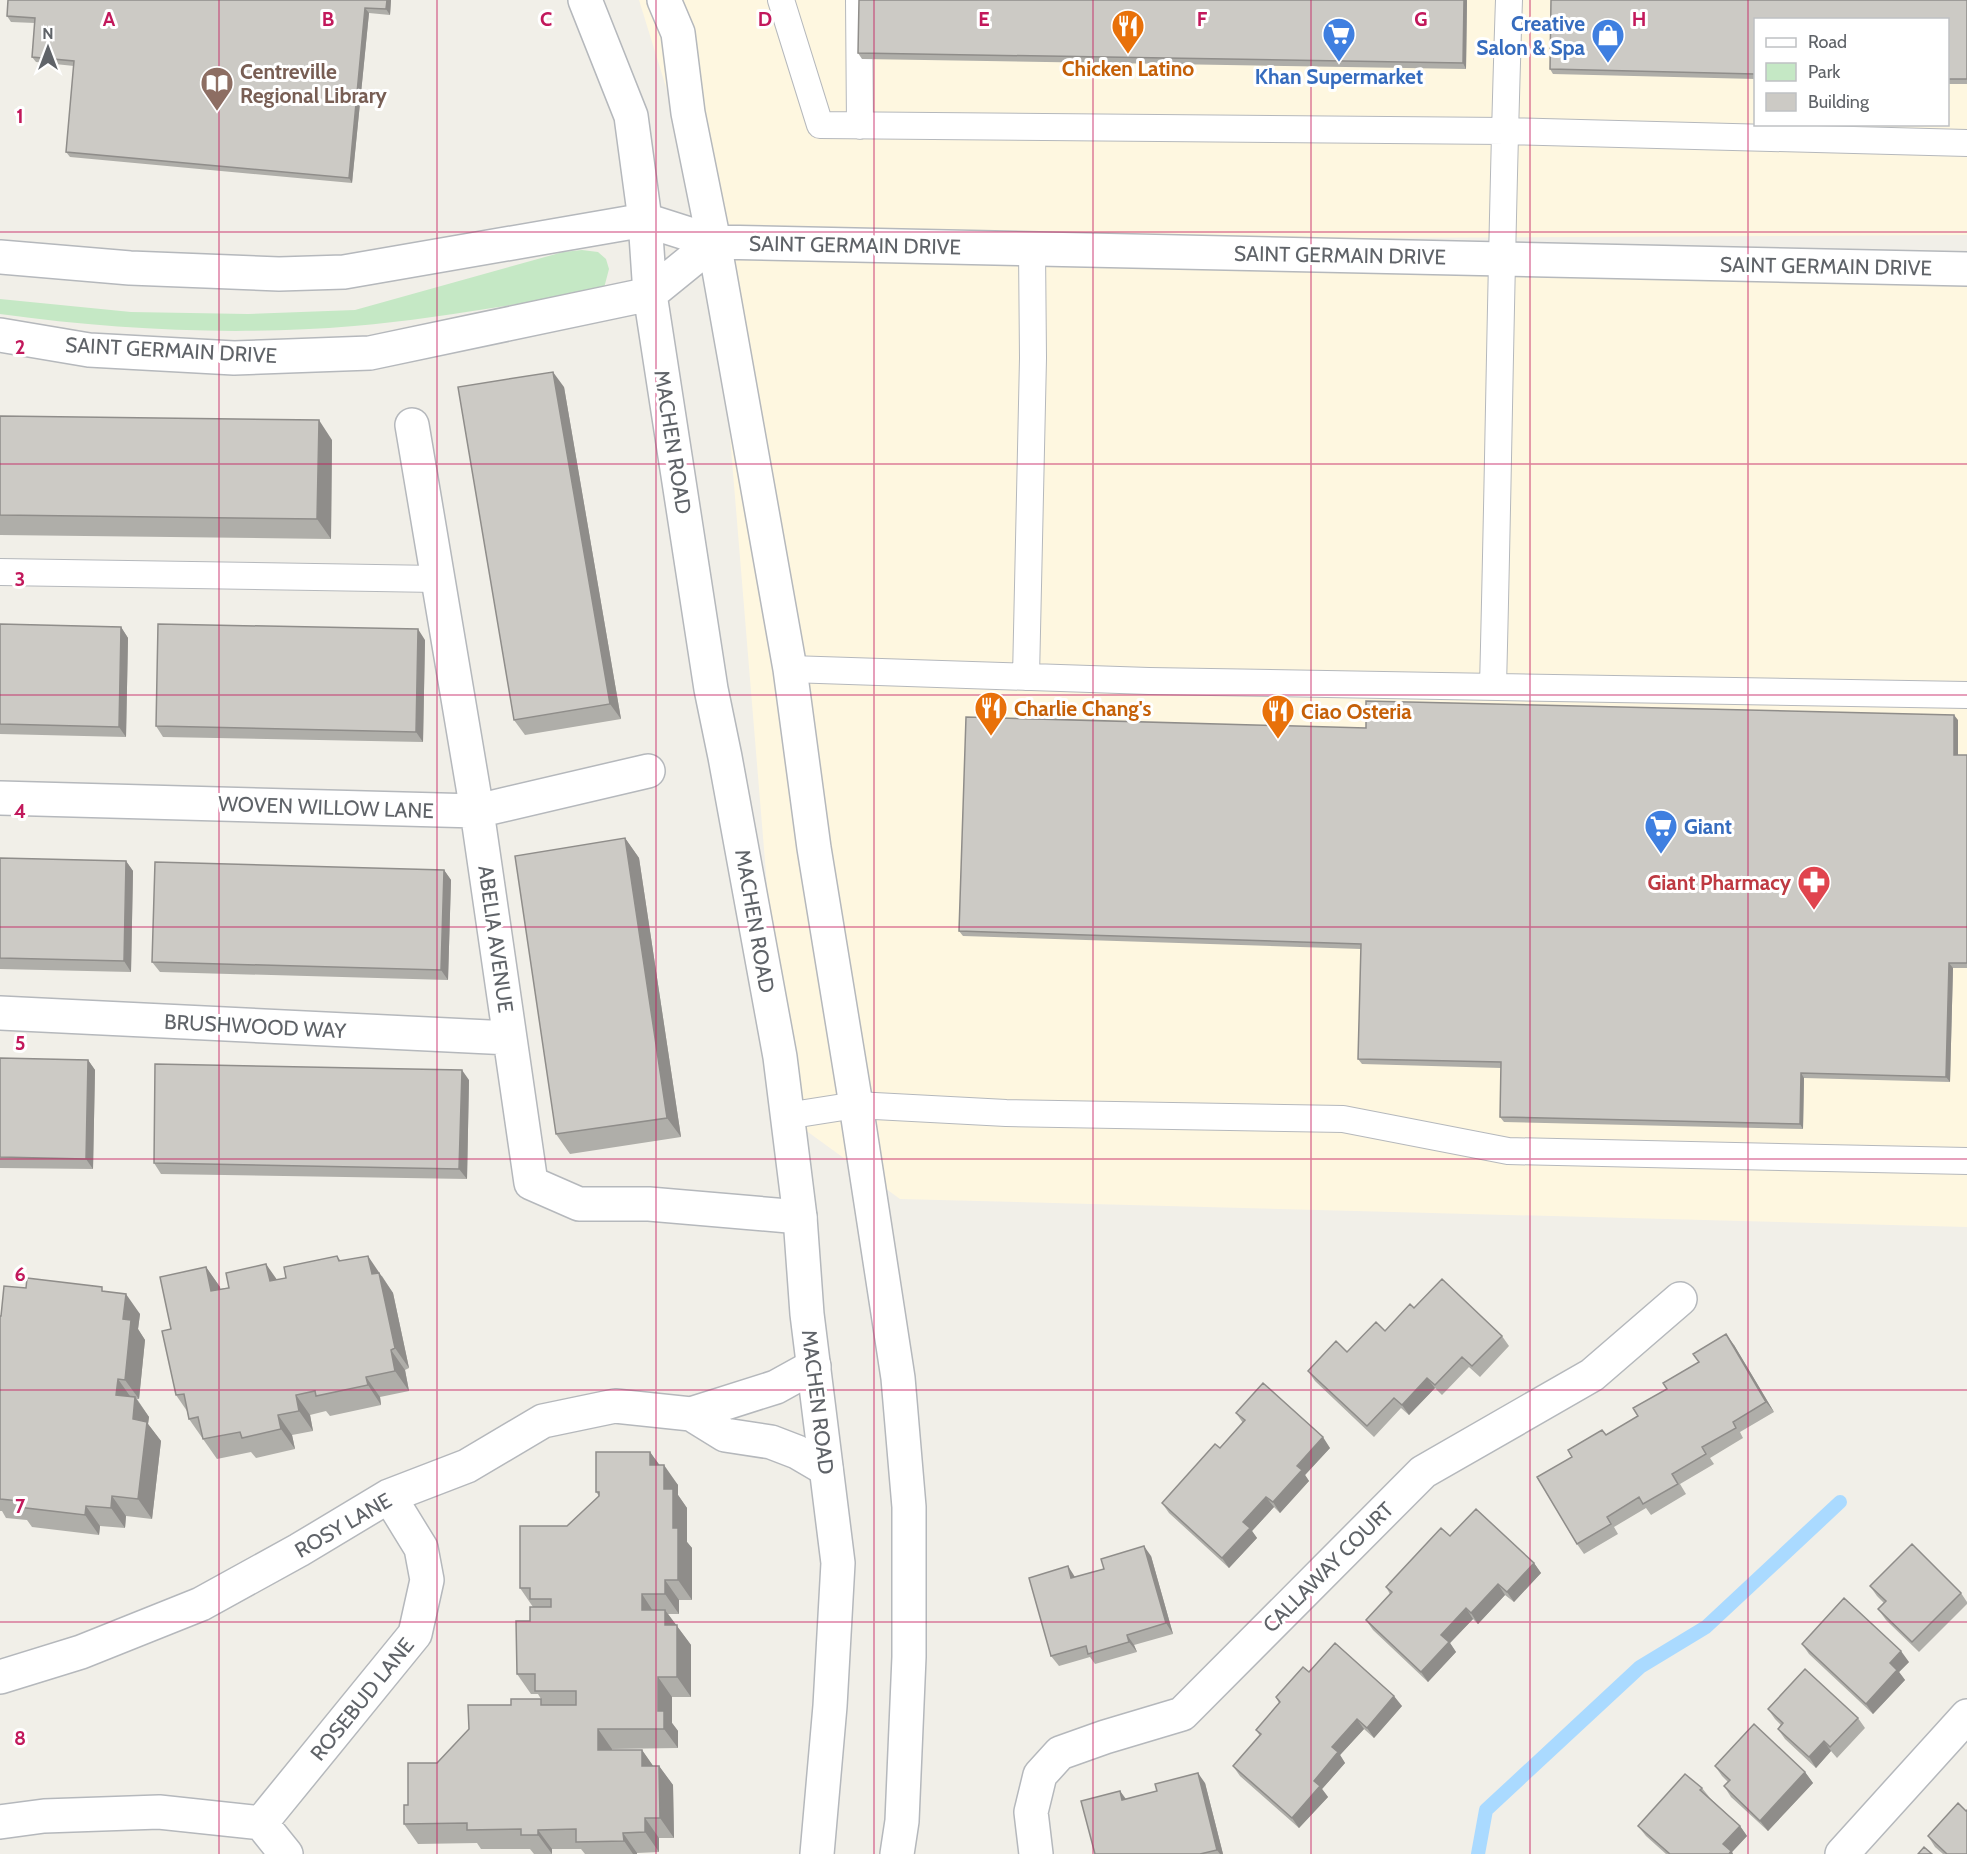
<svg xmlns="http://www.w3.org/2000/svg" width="1967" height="1854" font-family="Cabin,sans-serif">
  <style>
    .commercial { fill: #fef7e0; fill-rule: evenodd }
    .green { fill: #c5e8c5 }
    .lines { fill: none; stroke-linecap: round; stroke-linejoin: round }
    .stream { stroke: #aadaff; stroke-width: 14 }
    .service-casing { stroke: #b5b8bc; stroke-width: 28 }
    .minor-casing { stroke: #b5b8bc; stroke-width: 36 }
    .tertiary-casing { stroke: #b5b8bc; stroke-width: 36 }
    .service { stroke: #fff; stroke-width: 26 }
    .minor { stroke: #fff; stroke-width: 33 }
    .tertiary { stroke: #fff; stroke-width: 33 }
    .wall { fill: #afaea9 }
    .shaded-wall { fill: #8f8d8a }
    .building { fill: #cccac5; stroke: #8f8d8a; stroke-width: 1.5 }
    .grid { fill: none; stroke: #c2185b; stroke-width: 1.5; stroke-opacity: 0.55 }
    .labels { text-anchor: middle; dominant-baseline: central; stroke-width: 6; stroke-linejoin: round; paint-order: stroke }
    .shop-label { font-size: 21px; font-weight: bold; fill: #366cbe; stroke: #fff; text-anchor: end }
    .food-label { font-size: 21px; font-weight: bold; fill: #c56008; stroke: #fff; text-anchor: start }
    .education-label { font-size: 21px; font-weight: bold; fill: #785e54; stroke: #fff; text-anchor: start }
    .street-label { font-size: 21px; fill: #5f6368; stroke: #fff }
    .health-label { font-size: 21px; font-weight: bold; fill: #be3a42; stroke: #fff; text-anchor: end }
    .grid-label { font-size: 20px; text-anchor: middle; font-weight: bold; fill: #c2185b; stroke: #fff; stroke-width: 6; stroke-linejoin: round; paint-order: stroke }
  </style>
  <rect width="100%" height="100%" fill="#f1efe8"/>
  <!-- commercial -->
  <path class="commercial" d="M639,0H1967V235L746,241L1967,269V1227L900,1199L786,1116L714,242ZM1756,20H1948V124H1756Z"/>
  <!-- green -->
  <path class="green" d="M582,250L598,252L606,259L609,269L604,288L593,292C514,304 434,319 354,326C236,336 117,330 0,314V299L131,312L248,314L355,310L563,252Z"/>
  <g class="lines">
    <!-- stream -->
    <path class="stream" d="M1478,1854L1486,1810L1640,1667L1706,1627L1840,1502"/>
    <!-- service casing -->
    <g class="service-casing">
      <path id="service" d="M781,0L820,125L1505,131L1967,143
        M859,0L860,126
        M0,572L437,579
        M790,669L1149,681L1967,695
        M1026,677L1033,358L1032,249
        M1493,686C1499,457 1501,229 1509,0
        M786,1116L856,1105L1006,1113L1343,1119L1508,1151L1967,1161"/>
    </g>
    <!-- minor casing -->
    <g class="minor-casing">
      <path id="minor" d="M412,425L477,811L531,1183L579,1204H649L800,1217
        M0,798L477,811L648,771
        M0,1013L510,1038
        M691,1414L725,1435L771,1442L797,1452L826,1469
        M0,1677L81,1652L201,1604L299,1550L389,1496L467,1466L543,1421L615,1406L691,1414L776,1387L814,1366
        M0,1822L44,1816L159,1812L261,1823L286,1854
        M261,1823L415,1634L427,1580L421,1548L389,1496
        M1036,1854L1031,1812L1040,1775L1060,1753L1105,1737L1182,1714L1423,1472L1592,1375L1680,1299
        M1842,1854L1967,1716"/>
    </g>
    <!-- tertiary casing -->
    <g class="tertiary-casing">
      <path id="tertiary" d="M585,0L631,116L645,220L650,294L711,689L725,757L780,1057L800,1217L807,1314L838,1563L830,1706L817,1854
        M664,0L678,33L688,113L714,242L790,669L814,848L856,1105L898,1378L909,1507V1657L902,1821L897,1854
        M0,257L130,268L279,274L344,272L645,220L714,242L1967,269
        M0,335L89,350L234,358L370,353L650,294L714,242"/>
    </g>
    <!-- service -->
    <use href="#service" class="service"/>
    <!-- minor -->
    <use href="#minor" class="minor"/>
    <!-- tertiary -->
    <use href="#tertiary" class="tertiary"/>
  </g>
  <!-- wall -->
  <path class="wall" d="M391,0L390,15L369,13L352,183L70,157L66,152L74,66L36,62L32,57L35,23L11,22L7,16Z
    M1467,0L1466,69L862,59L858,53Z
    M1551,0H1967V84H1947V20H1755V79L1553,74L1550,69Z
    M564,387L621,719L525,735L514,720Z
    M0,416L332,440L331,539L0,535Z
    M0,624L121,627L128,638L126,737L0,734Z
    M425,640L423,742L163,737L156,726Z
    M1958,720V755H1967V968H1953L1950,1082L1804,1078L1803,1129L1504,1122L1500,1117L1501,1068L1362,1064L1358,1059L1361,949L963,936L959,931L1366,728Z
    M625,838L639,858L681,1137L570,1154L556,1134Z
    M0,858L126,861L133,871L131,972L0,969Z
    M444,870L451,880L448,980L160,972L152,962Z
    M0,1058L88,1060L95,1070L93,1169L0,1168Z
    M469,1080L467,1179L161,1174L154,1163Z
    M337,1256L341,1261L382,1276L393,1293L409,1368L405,1370L409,1391L380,1397L381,1405L330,1416L326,1411L310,1415L313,1431L292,1435L295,1449L256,1458L251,1452L217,1459L189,1419L187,1411L176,1395L171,1329L206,1267L220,1287V1289L286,1278Z
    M26,1288L106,1292L140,1314L138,1329L145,1340L139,1399H137L149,1417L148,1424L161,1441L152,1519L126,1516L125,1528L100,1526L99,1535L32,1527L27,1520L6,1518L2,1511H0V1316H1Z
    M1414,1308L1502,1336L1509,1346L1480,1377L1469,1367L1442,1395L1435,1388L1409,1415L1401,1408L1374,1437L1315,1381L1308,1371L1347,1352L1385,1331Z
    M1734,1345L1774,1412L1740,1432L1743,1438L1710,1458L1714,1464L1680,1484L1686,1494L1651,1515L1646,1508L1614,1527L1618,1534L1584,1554L1577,1544L1572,1457L1638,1416L1667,1389Z
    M1236,1413L1330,1448L1305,1475L1309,1481L1280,1513L1274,1507L1252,1531L1257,1538L1229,1568L1169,1513L1162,1503L1220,1448L1243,1423Z
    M650,1452L659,1465L678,1485V1495L687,1508V1542L692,1548V1600H679V1614H668L691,1645V1697H672V1723L678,1731V1748L612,1749V1750H642L653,1766H659L673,1785L674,1838H659V1852L637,1853V1854H585L581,1849H552V1854H534L530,1849H481L477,1843L418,1844L404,1824L408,1805L437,1763L511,1705L541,1699L538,1694H531L517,1674L533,1607L520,1588L567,1526L599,1496L596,1492Z
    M1450,1536L1534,1563L1541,1573L1514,1602L1505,1595L1478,1624L1473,1619L1450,1643L1456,1652L1428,1682L1373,1630L1366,1620L1390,1594L1386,1587Z
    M1151,1556L1173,1634L1134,1645L1137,1652L1095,1664L1090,1657L1059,1666L1051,1656L1075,1577Z
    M1870,1586L1961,1593L1967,1602V1604L1919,1652L1886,1620L1878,1609L1884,1603L1877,1596Z
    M1802,1644L1909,1662L1899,1672L1905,1680L1873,1714L1809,1654Z
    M1309,1672L1402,1706L1374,1738L1364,1729L1340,1755L1345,1763L1322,1789L1328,1797L1299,1828L1240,1776L1233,1766L1260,1736L1256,1730L1279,1703L1276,1697Z
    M1768,1709L1858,1718L1865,1728L1837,1758L1831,1751L1816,1768L1785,1739L1778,1729L1781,1725L1775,1719Z
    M1715,1766L1805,1772L1813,1783L1768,1831L1731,1797L1724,1786L1728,1782L1722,1776Z
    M1205,1783L1223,1854H1095L1120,1791L1126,1799Z
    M1702,1788L1710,1798L1740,1826L1747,1836L1732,1852L1733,1854H1666L1646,1836L1638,1826Z
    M1966,1811L1967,1854H1943L1935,1847L1928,1836Z"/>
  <!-- shaded-wall -->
  <path class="shaded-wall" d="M387,0H391L390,15L386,9Z
    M1464,0H1467L1466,69L1463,63Z
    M365,8L369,13L352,183L349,178Z
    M553,372L564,387L621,719L610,704Z
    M319,420L332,440L331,539L317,519Z
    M121,627L128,638L126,737L119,727Z
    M418,629L425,640L423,742L416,732Z
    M1954,715L1958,720V761L1954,755Z
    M625,838L639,858L681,1137L667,1118Z
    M126,861L133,871L131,972L124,961Z
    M444,870L451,880L448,980L441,970Z
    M1949,963L1953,968L1950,1082L1946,1077Z
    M88,1060L95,1070L93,1169L86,1159Z
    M462,1070L469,1080L467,1179L459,1169Z
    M1801,1073L1804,1078L1803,1129L1800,1124Z
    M368,1256L393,1293L409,1368L395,1348L372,1274Z
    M266,1264L280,1284L270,1281Z
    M206,1267L220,1287L225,1311L211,1291Z
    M126,1294L140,1314L138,1329L145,1340L139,1399L125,1380L123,1319Z
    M1726,1334L1734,1345L1774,1412L1766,1402Z
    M391,1350L405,1370L409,1391L395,1371Z
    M366,1377L380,1397L381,1405L368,1385Z
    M1427,1378L1435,1388L1409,1415L1402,1405Z
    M118,1379L132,1399L116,1395Z
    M296,1395L310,1415L313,1431L299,1411Z
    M135,1397L149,1417L148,1424L161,1441L152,1519L138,1499L133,1419Z
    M278,1415L292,1435L295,1449L281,1429Z
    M1323,1437L1330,1448L1305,1475L1309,1481L1280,1513L1273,1502L1297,1466Z
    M650,1452L664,1471V1465L678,1485V1495L687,1508V1542L692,1548V1600L678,1580L673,1528L664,1489L650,1465Z
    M112,1496L126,1516L125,1528L111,1508Z
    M1266,1497L1274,1507L1252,1531L1257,1538L1229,1568L1222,1558L1243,1522Z
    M86,1506L100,1526L99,1535L85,1515Z
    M1144,1546L1151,1556L1173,1634L1166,1623Z
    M1534,1563L1541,1573L1514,1602L1507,1592Z
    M1068,1566L1075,1577L1078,1589L1071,1578Z
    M665,1580L679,1600V1614L665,1594Z
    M1498,1584L1505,1595L1478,1624L1471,1613Z
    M642,1594L655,1614L642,1610Z
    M1466,1608L1473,1619L1450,1643L1456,1652L1428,1682L1421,1672L1441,1635Z
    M665,1610L691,1645V1697L677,1677L665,1625Z
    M1127,1635L1134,1645L1137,1652L1129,1642Z
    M1901,1651L1909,1662L1899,1672L1905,1680L1873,1714L1866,1704L1890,1663Z
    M658,1677L672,1697V1723L678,1731V1748L664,1729L658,1711Z
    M1394,1696L1402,1706L1374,1738L1367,1728Z
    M1357,1719L1364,1729L1340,1755L1345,1763L1322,1789L1328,1797L1299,1828L1292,1818L1314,1781L1332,1747Z
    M598,1729L612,1749V1770L598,1750Z
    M1824,1741L1831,1751L1816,1768L1809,1757Z
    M642,1750L656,1770L642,1766Z
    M659,1766L673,1785L674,1838L660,1818Z
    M1805,1772L1813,1783L1768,1831L1760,1821Z
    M1198,1773L1205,1783L1223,1854H1220L1217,1850Z
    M1120,1791L1127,1801L1122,1800Z
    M645,1818L659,1838V1852L645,1832Z
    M1740,1826L1747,1836L1732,1852L1733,1854H1729L1723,1844Z
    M538,1830L552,1849V1854L538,1835Z
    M623,1833L637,1853V1854H633L624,1841Z"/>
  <!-- building -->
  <path class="building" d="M8,0H387L386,9L365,8L349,178L66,152L74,61L32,57L35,18L7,16Z
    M859,0H1464L1463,63L858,53Z
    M1551,0H1967V79H1947V20H1755V74L1550,69Z
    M553,372L610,704L514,720L458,387Z
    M0,416L319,420L317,519L0,515Z
    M0,624L121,627L119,727L0,724Z
    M158,624L418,629L416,732L156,726Z
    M1366,701L1954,715V755H1967V963H1949L1946,1077L1801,1073L1800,1124L1500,1117L1501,1062L1358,1059L1361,944L959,931L966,717L1366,728Z
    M625,838L667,1118L556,1134L515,856Z
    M0,858L126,861L124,961L0,958Z
    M155,862L444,870L441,970L152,962Z
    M0,1058L88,1060L86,1159L0,1157Z
    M155,1064L462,1070L459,1169L154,1163Z
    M337,1256L339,1261L368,1256L372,1274L379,1273L395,1348L391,1350L395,1371L366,1377L368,1385L316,1396L315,1391L296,1395L299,1411L278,1415L281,1429L242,1438L240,1432L203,1439L198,1417L189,1419L184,1394L176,1395L162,1331L171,1329L160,1277L206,1267L211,1291L229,1288L226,1273L266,1264L270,1281L286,1278L284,1267Z
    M27,1278L102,1287V1291L126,1294L123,1319L131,1320L125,1380L118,1379L116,1395L135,1397L133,1419L147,1422L138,1499L112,1496L111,1508L86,1506L85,1515L18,1507L19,1501L0,1499V1316H1L4,1286L26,1288Z
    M1442,1279L1502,1336L1472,1366L1462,1357L1435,1385L1427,1378L1402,1405L1394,1398L1367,1426L1308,1371L1336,1341L1347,1352L1376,1322L1385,1331L1410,1304L1414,1308Z
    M1726,1334L1766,1402L1733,1422L1736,1428L1702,1447L1706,1454L1672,1474L1678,1484L1643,1504L1639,1497L1607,1517L1611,1524L1577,1544L1537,1477L1572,1457L1568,1450L1602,1430L1606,1435L1638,1416L1633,1408L1667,1389L1663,1383L1699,1362L1693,1354Z
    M1263,1383L1323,1437L1297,1466L1302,1470L1273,1502L1266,1497L1243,1522L1250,1528L1222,1558L1162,1503L1215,1444L1220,1448L1245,1420L1236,1413Z
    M596,1452H650V1465H664V1489H673V1528H678V1580H665V1594H642V1610H665V1625H677V1677H658V1711H664V1729H598V1750H642V1766H659L660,1818H645V1832L623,1833L624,1841L576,1842V1829L538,1830V1835H521V1829L467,1830V1823L404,1824V1805H408V1763H437L469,1729L468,1705H511V1699H541V1705H576V1691H535V1674H517L516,1621H530V1607H551V1599H530V1588H520V1526H567L599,1496V1492H596Z
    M1476,1509L1534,1563L1507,1592L1498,1584L1471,1613L1466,1608L1441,1635L1449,1642L1421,1672L1366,1620L1392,1592L1386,1587L1441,1528L1450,1536Z
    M1912,1544L1961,1593L1912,1642L1878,1609L1886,1601L1870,1586Z
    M1144,1546L1166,1623L1127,1635L1129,1642L1088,1654L1086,1646L1051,1656L1029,1578L1068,1566L1071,1578L1104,1569L1101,1559Z
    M1844,1598L1901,1651L1890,1663L1897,1670L1866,1704L1802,1644Z
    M1335,1643L1394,1696L1367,1728L1357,1719L1332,1747L1338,1752L1314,1781L1320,1786L1292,1818L1233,1766L1261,1734L1256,1730L1280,1702L1276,1697L1303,1667L1309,1672Z
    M1805,1669L1858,1718L1830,1747L1824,1741L1809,1757L1778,1729L1783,1723L1768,1709Z
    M1754,1724L1805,1772L1760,1821L1724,1786L1730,1780L1715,1766Z
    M1198,1773L1217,1850L1200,1854H1095L1081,1801L1120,1791L1122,1800L1157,1791L1155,1784Z
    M1685,1774L1702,1788L1700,1790L1740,1826L1723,1844L1731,1851L1729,1854H1670L1638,1826Z
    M1958,1803L1966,1811L1967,1810V1854H1947L1928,1836Z
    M1924,1847L1932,1854H1918Z"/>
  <!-- grid -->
  <path class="grid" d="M219,0V1854M437,0V1854M656,0V1854M874,0V1854M1093,0V1854M1311,0V1854M1530,0V1854M1748,0V1854M0,232H1967M0,464H1967M0,695H1967M0,927H1967M0,1159H1967M0,1390H1967M0,1622H1967"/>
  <!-- icons -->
  <defs>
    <g id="restaurant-pin" transform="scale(1.725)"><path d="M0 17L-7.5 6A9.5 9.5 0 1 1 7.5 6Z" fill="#e8710a" stroke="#fff"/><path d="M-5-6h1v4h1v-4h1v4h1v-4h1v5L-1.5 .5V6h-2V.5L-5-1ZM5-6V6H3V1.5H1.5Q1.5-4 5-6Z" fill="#fff"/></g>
    <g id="supermarket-pin" transform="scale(1.725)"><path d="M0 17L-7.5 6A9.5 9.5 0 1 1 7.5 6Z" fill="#3f7fe0" stroke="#fff"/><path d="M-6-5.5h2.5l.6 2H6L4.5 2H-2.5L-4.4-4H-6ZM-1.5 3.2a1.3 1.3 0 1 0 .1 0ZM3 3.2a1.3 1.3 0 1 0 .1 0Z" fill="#fff"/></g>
    <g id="shop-pin" transform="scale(1.725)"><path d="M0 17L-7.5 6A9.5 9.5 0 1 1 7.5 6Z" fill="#3f7fe0" stroke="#fff"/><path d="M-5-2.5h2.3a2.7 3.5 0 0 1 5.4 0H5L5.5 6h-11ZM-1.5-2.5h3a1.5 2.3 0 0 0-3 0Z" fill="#fff"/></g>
    <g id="library-pin" transform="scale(1.725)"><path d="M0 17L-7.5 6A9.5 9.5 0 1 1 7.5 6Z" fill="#8d6e63" stroke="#fff"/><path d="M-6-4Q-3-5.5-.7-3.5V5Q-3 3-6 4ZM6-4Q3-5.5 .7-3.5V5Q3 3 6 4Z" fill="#fff"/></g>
    <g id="pharmacy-pin" transform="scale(1.725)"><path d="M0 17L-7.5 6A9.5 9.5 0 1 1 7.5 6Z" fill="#e0444e" stroke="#fff"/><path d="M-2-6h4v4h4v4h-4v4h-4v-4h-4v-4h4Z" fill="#fff"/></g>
  </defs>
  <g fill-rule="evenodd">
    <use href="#restaurant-pin" x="1128" y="26"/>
    <use href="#supermarket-pin" x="1339" y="34"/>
    <use href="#shop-pin" x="1608" y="35"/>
    <use href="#library-pin" x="217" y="83"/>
    <use href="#restaurant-pin" x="991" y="708"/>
    <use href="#restaurant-pin" x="1278" y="711"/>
    <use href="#supermarket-pin" x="1661" y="826"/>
    <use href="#pharmacy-pin" x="1814" y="882"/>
  </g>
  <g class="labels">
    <!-- shop labels -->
    <g class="shop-label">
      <text x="1585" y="23">Creative<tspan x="1585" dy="24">Salon &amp; Spa</tspan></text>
      <text x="1339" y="76" text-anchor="middle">Khan Supermarket</text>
      <text x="1684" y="826" text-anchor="start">Giant</text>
    </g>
    <!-- food labels -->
    <g class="food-label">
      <text x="1128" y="68" text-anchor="middle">Chicken Latino</text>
      <text x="1014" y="708">Charlie Chang's</text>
      <text x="1301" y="711">Ciao Osteria</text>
    </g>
    <!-- education labels -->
    <g class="education-label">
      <text x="240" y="71">Centreville<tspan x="240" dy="24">Regional Library</tspan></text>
    </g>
    <!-- street labels -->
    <g class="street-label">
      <text transform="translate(855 245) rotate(1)">SAINT GERMAIN DRIVE</text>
      <text transform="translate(1340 255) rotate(1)">SAINT GERMAIN DRIVE</text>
      <text transform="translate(1826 266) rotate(1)">SAINT GERMAIN DRIVE</text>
      <text transform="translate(171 350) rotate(3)">SAINT GERMAIN DRIVE</text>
      <text transform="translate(673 442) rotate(81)">MACHEN ROAD</text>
      <text transform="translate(326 807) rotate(2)">WOVEN WILLOW LANE</text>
      <text transform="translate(755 921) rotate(80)">MACHEN ROAD</text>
      <text transform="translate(496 939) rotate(82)">ABELIA AVENUE</text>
      <text transform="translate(255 1026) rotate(3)">BRUSHWOOD WAY</text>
      <text transform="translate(818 1402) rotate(83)">MACHEN ROAD</text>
      <text transform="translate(343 1525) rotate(-30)">ROSY LANE</text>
      <text transform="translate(1328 1567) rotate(-45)">CALLAWAY COURT</text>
      <text transform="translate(362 1699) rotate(-51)">ROSEBUD LANE</text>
    </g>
    <!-- health labels -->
    <g class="health-label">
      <text x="1791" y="882">Giant Pharmacy</text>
    </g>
  </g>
  <g class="grid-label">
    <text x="109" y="26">A</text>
    <text x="328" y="26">B</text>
    <text x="546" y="26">C</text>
    <text x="765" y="26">D</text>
    <text x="984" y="26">E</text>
    <text x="1202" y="26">F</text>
    <text x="1421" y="26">G</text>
    <text x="1639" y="26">H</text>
    <text x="20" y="123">1</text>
    <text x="20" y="354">2</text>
    <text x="20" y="586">3</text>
    <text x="20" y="818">4</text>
    <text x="20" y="1050">5</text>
    <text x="20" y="1281">6</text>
    <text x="20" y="1513">7</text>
    <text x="20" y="1745">8</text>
  </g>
  <!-- legend -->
  <rect x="1754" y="18" width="195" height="108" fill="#ffffff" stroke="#bfc1c3" stroke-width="1.5"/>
  <rect x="1766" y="38" width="30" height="9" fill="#ffffff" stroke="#bfc1c3" stroke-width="1.5"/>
  <text x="1808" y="48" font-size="18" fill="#5f6368">Road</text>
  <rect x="1766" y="63" width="30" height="18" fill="#c5e8c5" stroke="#bfc1c3" stroke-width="1.5"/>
  <text x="1808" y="78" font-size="18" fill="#5f6368">Park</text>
  <rect x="1766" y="93" width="30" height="18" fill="#cccac5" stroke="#bfc1c3" stroke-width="1.5"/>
  <text x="1808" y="108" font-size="18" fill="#5f6368">Building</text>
  <!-- north arrow -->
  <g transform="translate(48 48)" stroke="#ffffff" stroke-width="4.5" paint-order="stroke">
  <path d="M0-4.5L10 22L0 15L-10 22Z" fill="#5f6368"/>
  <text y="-9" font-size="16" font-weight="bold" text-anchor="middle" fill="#5f6368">N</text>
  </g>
</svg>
